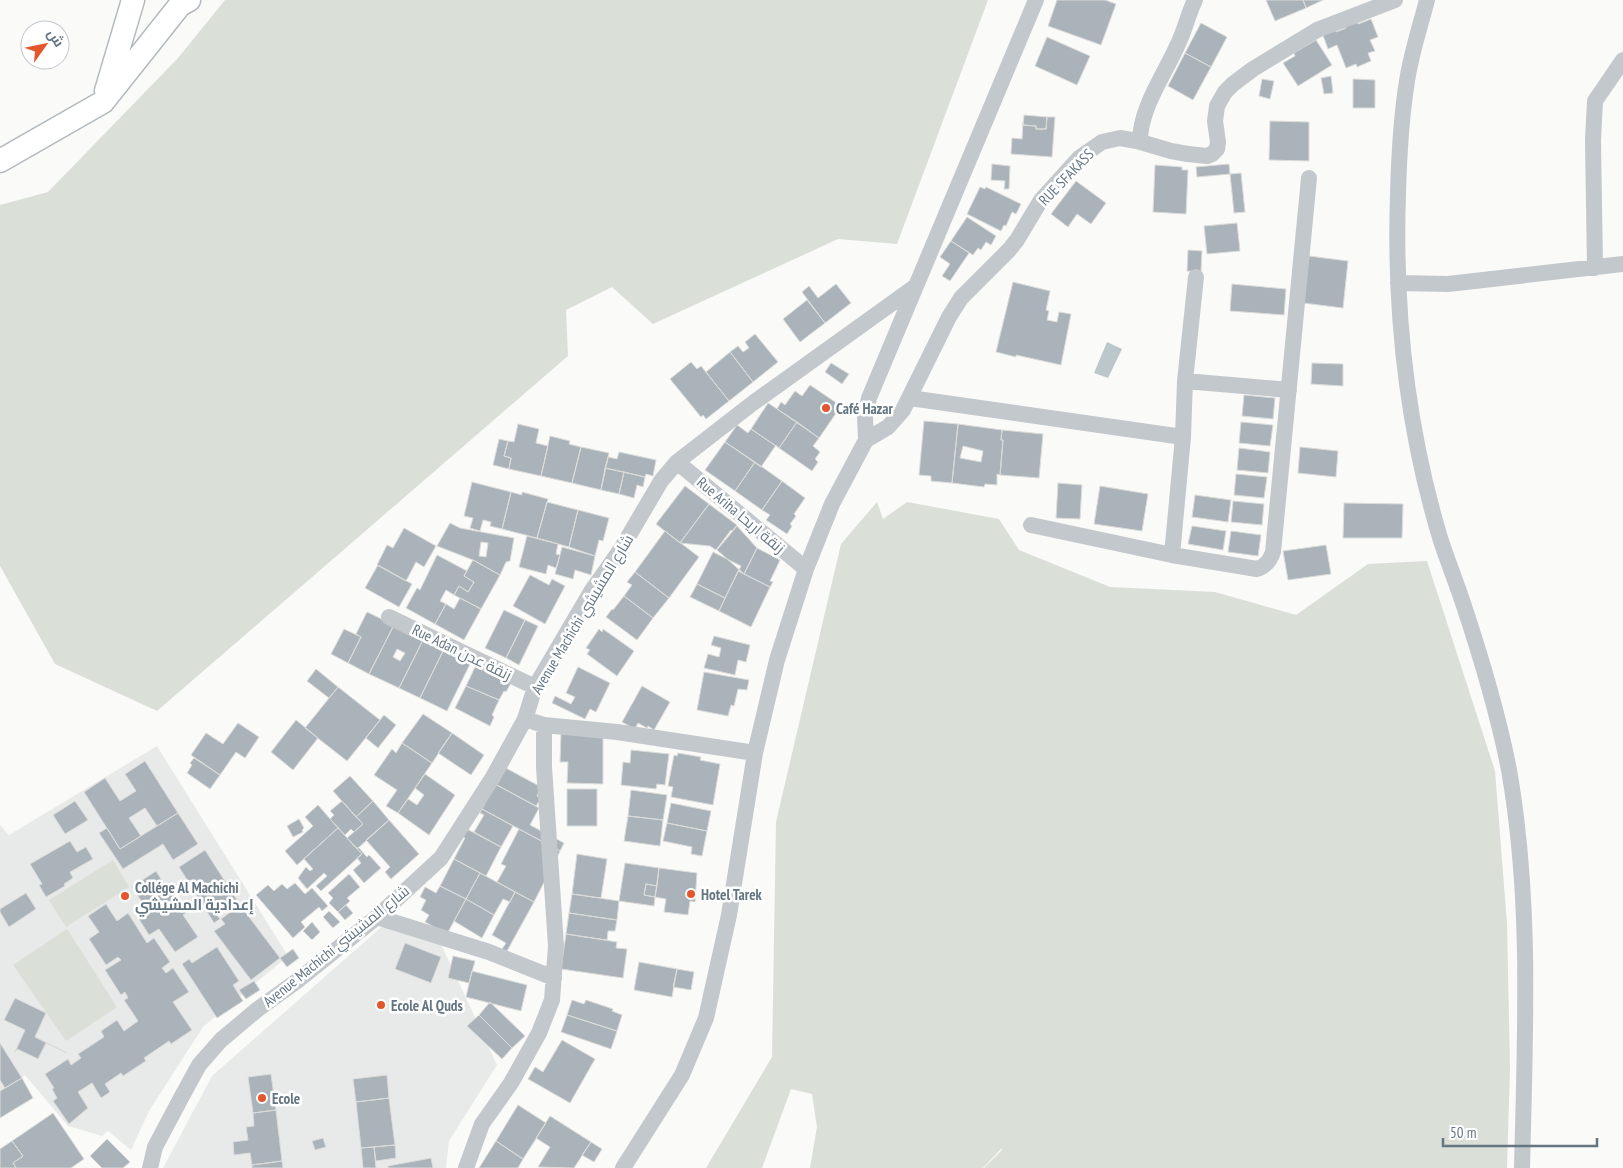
<svg xmlns="http://www.w3.org/2000/svg" width="1623" height="1168" font-family="'PT Sans Narrow',Cairo,sans-serif">
  <style>
    .built { fill: #e8e9e9 }
    .green { fill: #dadfd7 }
    .water { fill: #bbc7cb }
    .building { fill: #aab3b9; stroke: #dcdcda; fill-rule: evenodd }
    .lines { fill: none; stroke-linecap: round; stroke-linejoin: round }
    .secondary-casing { stroke: #b3babf; stroke-width: 25 }
    .street { stroke: #c3c8cc; stroke-width: 16 }
    .secondary { stroke: #fff; stroke-width: 22 }
    .poi-dot { fill: #e4572e; stroke: #fff; stroke-width: 2 }
    .labels { text-anchor: middle; dominant-baseline: central; stroke-width: 5; stroke-linejoin: round; paint-order: stroke }
    .street-label { font-size: 15px; fill: #657683; stroke: #fff }
    .poi-label { font-size: 15px; font-weight: bold; fill: #657683; stroke: #fff; text-anchor: start }
  </style>
  <rect width="100%" height="100%" fill="#fafaf8"/>
  <!-- built -->
  <path class="built" d="M157,746L288,956L203,1027L149,1111L131,1150L108,1131L102,1136L68,1126L25,1075L0,1091V825L9,835Z
    M386,923L441,944L497,1065L449,1141L446,1168H163L212,1076Z"/>
  <!-- green -->
  <path class="green" d="M225,0H988L897,244L838,239L653,324L612,287L566,310L568,356L157,711L55,664L0,566V205L48,192L178,58Z
    M877,502L883,519L907,502L999,519L1019,550L1110,587L1215,592L1296,615L1368,564L1427,561L1495,771L1507,923L1510,1068L1507,1168H984L1002,1150V1148L983,1168H810L817,1127L812,1094L791,1089L762,1168H706L772,1057L776,822L841,544Z
    M113,860L129,887L66,927L49,900Z
    M67,929L117,1007L66,1041L13,965Z"/>
  <!-- water -->
  <path class="water" d="M1107,342L1122,349L1108,378L1094,373Z"/>
  <!-- building -->
  <path class="building" d="M1057,0H1105L1116,4L1101,45L1048,26Z
    M1266,0H1303L1306,8L1275,21Z
    M1303,0H1323L1306,8Z
    M1371,19L1378,37L1370,40L1375,51L1368,53L1371,61L1357,67L1356,64L1346,68L1337,45L1328,49L1321,30L1333,25L1336,32L1346,28L1345,25L1356,21L1358,24Z
    M1201,23L1227,37L1211,67L1185,53Z
    M1047,37L1090,56L1077,85L1035,66Z
    M1316,40L1332,65L1298,86L1283,63L1295,56L1294,53Z
    M1185,53L1211,67L1193,100L1168,86Z
    M1331,76L1333,93L1324,94L1321,78Z
    M1262,79L1274,81L1270,99L1259,96Z
    M1353,79L1375,80V108H1353Z
    M1024,115L1047,117L1046,129H1036V126L1023,125Z
    M1047,117H1055L1052,157L1011,154L1012,138L1022,139L1023,122V125L1036,126V129H1046Z
    M1270,121L1309,122V161L1269,160Z
    M992,164L1010,166L1009,189H1004L1005,181L991,180Z
    M1229,164L1230,174L1197,177L1196,167Z
    M1155,165L1182,167V170H1188L1186,214L1153,212Z
    M1241,173L1245,212L1234,213L1230,174Z
    M1076,181L1106,203L1091,224L1077,214L1068,227L1051,214Z
    M980,187L985,189L986,187L1021,204L1016,214L1012,212L1006,226L1004,225L1001,231L967,214Z
    M967,217L996,236L991,245L986,242L981,250L978,248L973,255L951,241Z
    M1237,223L1240,251L1207,254L1204,226Z
    M951,241L969,253L950,281L942,276L950,264L940,257Z
    M1188,250L1202,251L1201,272L1187,271Z
    M1309,256L1348,261L1343,308L1303,303Z
    M1013,282L1050,291L1046,310L1049,311L1047,320L1057,322L1059,312L1071,314L1061,365L1016,355V357L996,352Z
    M836,284L851,303L825,323L802,292L809,286L818,298Z
    M1232,284L1286,289L1284,315L1230,311Z
    M807,300L825,323L800,342L783,319Z
    M755,334L778,362L753,382L730,352L738,346L743,352L749,348L745,342Z
    M730,352L753,382L729,401L706,372Z
    M691,362L697,369L701,366L729,401L706,419L703,415L701,417L670,379Z
    M831,363L849,374L842,384L825,372Z
    M1312,363L1343,364V386L1311,384Z
    M810,385L841,406L819,438L777,409L781,402L785,405L795,391L802,396Z
    M1244,395L1275,398L1273,419L1242,416Z
    M768,403L797,422L779,448L751,429Z
    M924,421L958,424L952,483L931,481V476L919,475Z
    M797,422L819,438L813,446L820,452L815,459L818,462L812,471L779,448Z
    M1241,422L1273,425L1270,446L1239,443Z
    M518,424L539,429L536,443L548,446L541,476L509,469L511,458L504,456L508,441L514,442Z
    M958,424L1002,430L1001,440H1003L1000,475L997,474V485L985,484L984,487L952,483ZM963,446L983,451L981,462L960,458Z
    M737,425L748,433L751,429L779,448L776,445L761,467L725,442Z
    M1002,430L1043,434L1039,478L1000,475L1003,440H1001Z
    M550,436L570,441L569,444L581,447L572,483L541,476Z
    M499,439L508,441L504,456L511,458L509,469L493,465Z
    M725,442L755,462L735,491L705,470Z
    M581,447L609,453L601,490L572,483Z
    M1300,447L1338,451L1336,477L1298,473Z
    M1239,448L1270,452L1268,473L1237,470Z
    M619,452L656,460L653,476L646,474L645,477L605,468L608,457L617,459Z
    M755,462L782,481L762,510L735,491Z
    M605,468L624,472L619,494L601,490Z
    M624,472L645,477L643,487L637,485L634,498L619,494Z
    M1236,474L1267,477L1264,498L1234,495Z
    M782,481L805,498L794,514L796,516L790,524L792,526L787,534L766,520L770,515L762,510Z
    M472,482L511,492L502,529L490,526L491,522L483,520L480,531L470,528L473,518L464,516Z
    M1058,483L1082,485L1080,519L1056,518Z
    M685,486L709,504L680,543L656,524Z
    M1100,486L1148,494L1142,531L1094,524Z
    M511,492L522,495V492L548,499L537,538L502,529Z
    M1195,495L1231,500L1228,522L1192,517Z
    M1233,501L1264,504L1262,525L1231,522Z
    M547,502L578,510L569,547L537,538Z
    M1344,503L1403,504L1402,538H1343Z
    M709,504L737,525L732,531L731,530L716,550L710,546L680,543Z
    M578,510L609,518L603,541L599,540L595,556L569,547Z
    M450,523L460,528L514,538L510,561L506,562L500,575L473,560L437,546ZM481,542L488,543L486,557L479,556Z
    M737,526L757,548L744,574L717,550Z
    M1192,526L1226,531L1223,550L1188,544Z
    M404,528L436,546L424,567L416,562L406,581L377,565L387,545L393,548Z
    M665,531L699,557L669,598L635,572Z
    M1231,531L1261,535L1258,556L1228,552Z
    M527,536L558,544L556,554L560,555L556,568L548,565L546,574L519,567Z
    M1326,545L1331,574L1288,580L1283,551Z
    M562,547L595,556L591,575L575,570L573,579L555,574Z
    M757,548L780,560L770,581L773,582L770,587L744,574Z
    M713,552L741,566L725,598L697,584Z
    M437,555L467,571L464,576L474,582L468,592L459,586L454,595L446,590L440,601L446,604L435,624L406,608L417,588L420,590Z
    M473,560L500,575L481,609L454,595L459,586L468,592L474,582L464,576Z
    M378,565L412,584L399,607L365,588Z
    M738,571L770,587L751,627L719,611Z
    M635,572L669,598L653,618L624,596L632,585L627,582Z
    M530,575L549,585L552,579L565,586L545,624L513,606Z
    M697,584L725,598L719,611L690,597Z
    M624,596L653,618L637,640L606,617L612,609L613,610Z
    M460,598L481,609L464,640L435,624L446,604L454,609Z
    M504,610L525,620L506,658L485,648Z
    M367,612L394,625L369,674L348,663L361,637L356,634Z
    M525,620L538,626L519,665L506,658Z
    M394,625L423,640L399,688L369,674ZM397,649L405,653L400,661L393,657Z
    M344,629L361,637L348,663L331,654Z
    M599,629L602,632L603,629L634,651L617,676L587,654L590,650L586,648Z
    M714,636L750,645L746,662L738,660L735,675L704,668L708,654L719,657L721,648L711,645Z
    M423,640L444,649L420,698L399,688Z
    M444,649L471,662L447,711L420,698Z
    M476,665L511,683L506,692L504,691L499,700L466,686Z
    M578,667L610,683L596,712L590,709L585,719L552,703L555,696L571,704L575,697L566,693Z
    M316,669L338,687L329,698L307,681Z
    M704,672L749,680L747,690L738,689L734,706L731,705L728,716L697,710Z
    M466,686L499,700L492,715L494,717L490,726L455,708Z
    M642,686L670,702L654,730L648,726L647,728L638,723L635,729L622,722Z
    M338,687L380,720L347,761L305,728Z
    M423,714L452,733L432,763L402,743Z
    M384,715L396,725L378,748L366,738Z
    M296,720L318,738L293,770L271,752Z
    M238,723L259,737L245,758L236,752L220,775L191,755L206,733L223,744Z
    M452,733L484,755L471,775L438,753Z
    M561,733L603,734V784L567,783L568,762H560Z
    M402,743L432,763L398,813L386,806L397,790L374,775L392,749L396,753Z
    M631,750L669,754L665,785L657,784L656,789L621,785L623,762L630,763Z
    M678,753L701,757L700,760L720,764L713,805L671,797L673,787L668,786L674,755L677,756Z
    M194,758L220,775L210,789L187,773L192,765L190,763Z
    M145,761L178,813L157,826L145,808L129,818L141,836L120,849L84,792L105,778L120,801L136,791L125,774Z
    M504,767L541,787L537,796L541,798L536,806L495,784Z
    M425,774L455,795L429,835L398,813L408,799L417,805L424,795L415,788Z
    M350,776L373,801L356,817L333,791Z
    M495,784L539,808L530,825L564,843L560,851L482,809Z
    M567,789H597V826H567Z
    M631,790L667,795L663,820L628,816Z
    M75,801L88,820L65,834L53,815Z
    M342,801L363,824L354,832L351,829L345,835L330,819L334,815L330,811Z
    M373,801L389,820L357,849L347,838L363,824L356,817Z
    M671,803L711,811L707,831L667,823Z
    M318,805L338,828L297,865L285,851L313,826L305,817Z
    M482,809L513,826L501,847L474,832L484,815L480,813Z
    M178,813L198,844L173,860L163,844L123,869L99,833L107,828L120,849Z
    M628,816L663,820L660,846L624,841Z
    M299,819L304,828L302,830L303,832L293,837L287,826Z
    M389,820L419,854L391,879L385,872L390,867L366,840Z
    M667,823L707,831L702,856L691,854L692,847L663,841Z
    M338,828L362,854L321,891L316,886L327,876L324,873L307,889L298,878L306,867L310,871L313,869L304,859Z
    M467,829L501,847L486,876L454,859L465,838L463,837Z
    M519,829L560,851L534,902L497,882L506,866L501,864Z
    M70,841L77,852L86,847L93,859L70,872L73,878L64,884L65,886L46,897L39,885L42,884L30,864Z
    M358,847L367,857L369,855L381,868L364,883L353,870L361,863L357,858L362,854L357,849Z
    M205,850L237,900L216,914L220,919L214,923L179,867Z
    M577,854L607,859L601,898L572,894Z
    M454,859L480,873L466,899L440,886Z
    M625,863L659,868L657,886L646,884L644,895L655,897L654,906L619,901Z
    M659,868L697,873L695,902L690,901L688,915L664,912L666,899L655,897Z
    M156,871L171,895L174,893L186,913L183,915L198,937L175,952L159,929L149,935L137,916L147,910L132,887Z
    M480,873L515,892L510,902L503,899L494,915L466,899Z
    M349,874L360,887L347,898L350,901L338,912L329,903L333,898L328,893Z
    M295,883L305,894L312,888L328,906L322,911L319,907L301,922L305,927L293,938L256,895L268,885L274,891L282,884L287,889Z
    M646,884L657,886L655,897L644,895Z
    M440,886L466,899L447,934L425,922L429,915L421,910L426,900L420,897L425,887L436,893Z
    M515,892L534,902L507,951L502,949L506,943L492,935Z
    M26,893L36,909L9,927L0,912V909Z
    M572,894L619,901L617,920L569,913Z
    M466,899L494,915L482,938L454,921Z
    M106,904L117,921L128,913L147,943L154,938L170,962L162,968L166,973L173,968L189,992L173,1002L192,1030L171,1044L169,1041L144,1058L146,1061L123,1076L121,1073L105,1084L110,1092L101,1098L92,1083L78,1092L88,1108L69,1124L53,1101L57,1098L52,1089L54,1088L45,1074L68,1059L71,1065L81,1058L78,1054L104,1037L101,1031L117,1020L124,1031L138,1021L124,1000L128,998L125,992L121,995L105,970L121,960L118,957L106,965L89,939L99,932L88,916Z
    M240,905L280,958L251,980L214,931L225,924L221,919Z
    M346,905L353,913L345,920L338,912Z
    M329,911L340,922L333,928L323,917Z
    M569,913L617,920L615,931H608L607,940L566,934Z
    M312,922L320,932L312,940L303,931Z
    M566,934L617,942L616,948L627,949L623,978L561,969Z
    M405,943L441,957L431,983L395,969Z
    M217,947L239,981L233,985L243,1001L217,1018L182,964L189,959L192,963Z
    M293,949L299,958L287,967L280,958Z
    M453,956L475,961L469,983L448,978Z
    M639,962L677,969L672,997L634,990Z
    M677,969L694,972L691,990L673,987Z
    M472,971L527,985L521,1011L466,997Z
    M254,981L260,990L246,999L239,990Z
    M15,998L46,1013L35,1037L67,1053L46,1043L38,1059L17,1049L15,1052L25,1030L4,1020Z
    M572,1000L584,1004L586,1000L613,1009L612,1011L622,1015L617,1031L567,1015Z
    M490,1002L525,1036L512,1048L479,1015Z
    M479,1015L512,1048L502,1059L467,1026Z
    M567,1015L617,1031L611,1049L561,1032Z
    M562,1040L595,1059L570,1103L528,1079L535,1067L543,1072Z
    M0,1043L22,1078L5,1088L0,1080Z
    M271,1074L276,1110L253,1113L248,1077Z
    M387,1075L389,1098L356,1102L353,1079Z
    M22,1078L33,1098L0,1118V1091Z
    M389,1098L395,1145L361,1148L356,1102Z
    M518,1105L546,1123L523,1159L496,1141Z
    M276,1110L282,1161L252,1165L250,1153L234,1155L233,1142L248,1140L246,1127L254,1126L253,1113Z
    M53,1113L84,1159L71,1168H16L13,1163L23,1156L12,1141Z
    M550,1116L591,1142L574,1168L538,1167L550,1147L536,1138Z
    M323,1138L326,1147L315,1150L312,1141Z
    M107,1139L130,1162L123,1168H102L90,1156Z
    M12,1141L23,1156L13,1163L16,1168H0V1149Z
    M496,1141L523,1159L518,1168H479Z
    M591,1142L602,1149L594,1162L582,1155Z
    M395,1145L396,1158L376,1161L374,1147Z
    M374,1147L376,1168H363L361,1148Z
    M431,1158L433,1168H388V1166Z
    M282,1161L283,1168H252V1165Z"/>
  <g class="lines">
    <!-- secondary casing -->
    <g class="secondary-casing">
      <path id="secondary" d="M106,91L133,0
        M0,161L103,102L180,5L189,0"/>
    </g>
    <!-- street -->
    <path class="street" d="M1427,0C1420,27 1411,54 1407,81C1401,118 1399,156 1398,194C1394,313 1406,426 1441,541C1448,562 1456,582 1463,603C1481,657 1498,713 1509,770C1532,901 1525,1035 1522,1168
      M1140,141C1140,108 1165,74 1178,44C1185,30 1188,14 1195,0
      M1595,268L1593,140L1595,101L1623,60
      M1398,283L1448,284L1623,264
      M1185,381L1289,390
      M910,398L1183,437L1172,555L1031,525
      M1183,437L1185,381L1196,277
      M866,440L888,427L903,410L949,317L961,298L1009,250L1017,240L1041,200L1079,158L1102,142L1120,138L1137,141L1171,151L1188,154L1207,156L1212,154L1217,149L1218,142L1215,121L1217,106L1225,92L1233,84L1253,69L1317,30L1395,0
      M677,462L806,569
      M1172,555L1257,569C1266,566 1270,561 1273,552L1309,178
      M389,617L535,687
      M534,722L544,725L617,732L755,753
      M377,917L489,952L554,978
      M150,1168L155,1147L181,1098L199,1065L221,1040L258,1009L297,981L377,917L441,858L493,777L525,719L535,687L592,590L621,549L661,481L677,462L753,403L916,286
      M466,1168L482,1124L511,1083L539,1033L552,1000L556,946L544,767V725
      M623,1168L682,1075L706,1018L729,915L755,753L777,660L806,569L832,504L866,440L865,417L869,398L1036,0"/>
    <!-- secondary -->
    <use href="#secondary" class="secondary"/>
  </g>
  <!-- markers -->
  <g class="poi-dot">
    <circle cx="826" cy="408" r="5"/>
    <circle cx="691" cy="894" r="5"/>
    <circle cx="125" cy="896" r="5"/>
    <circle cx="381" cy="1005" r="5"/>
    <circle cx="262" cy="1098" r="5"/>
  </g>
  <g class="labels">
    <!-- street labels -->
    <g class="street-label">
      <text transform="translate(1066 177) rotate(-46)">RUE SFAKASS</text>
      <text transform="translate(741 515) rotate(40)">Rue Ariha زنقة اريحا</text>
      <text transform="translate(582 614) rotate(-59)">Avenue Machichi شارع المشيشي</text>
      <text transform="translate(462 652) rotate(26)">Rue Adan زنقة عدن</text>
      <text transform="translate(336 946) rotate(-39)">Avenue Machichi شارع المشيشي</text>
    </g>
    <!-- poi labels -->
    <g class="poi-label">
      <text x="836" y="408">Café Hazar</text>
      <text x="135" y="887">Collége Al Machichi<tspan x="135" dy="17">إعدادية المشيشي</tspan></text>
      <text x="701" y="894">Hotel Tarek</text>
      <text x="391" y="1005">Ecole Al Quds</text>
      <text x="272" y="1098">Ecole</text>
    </g>
  </g>
  <!-- north arrow -->
  <g transform="translate(45 45) rotate(57)"><circle r="24" fill="#ffffff" stroke="#c1c8cd"/>
  <path d="M0-4L9 19L0 12L-9 19Z" fill="#e4572e"/>
  <text y="-8" font-size="14" font-weight="bold" text-anchor="middle" fill="#657683">ش</text>
  </g>
  <!-- scale -->
  <path d="M1443 1138v8h154v-8" fill="none" stroke="#657683" stroke-width="2.5"/>
  <text x="1450" y="1138" font-size="15" fill="#657683" stroke="#ffffff" stroke-width="4" paint-order="stroke">50 m</text>
</svg>
